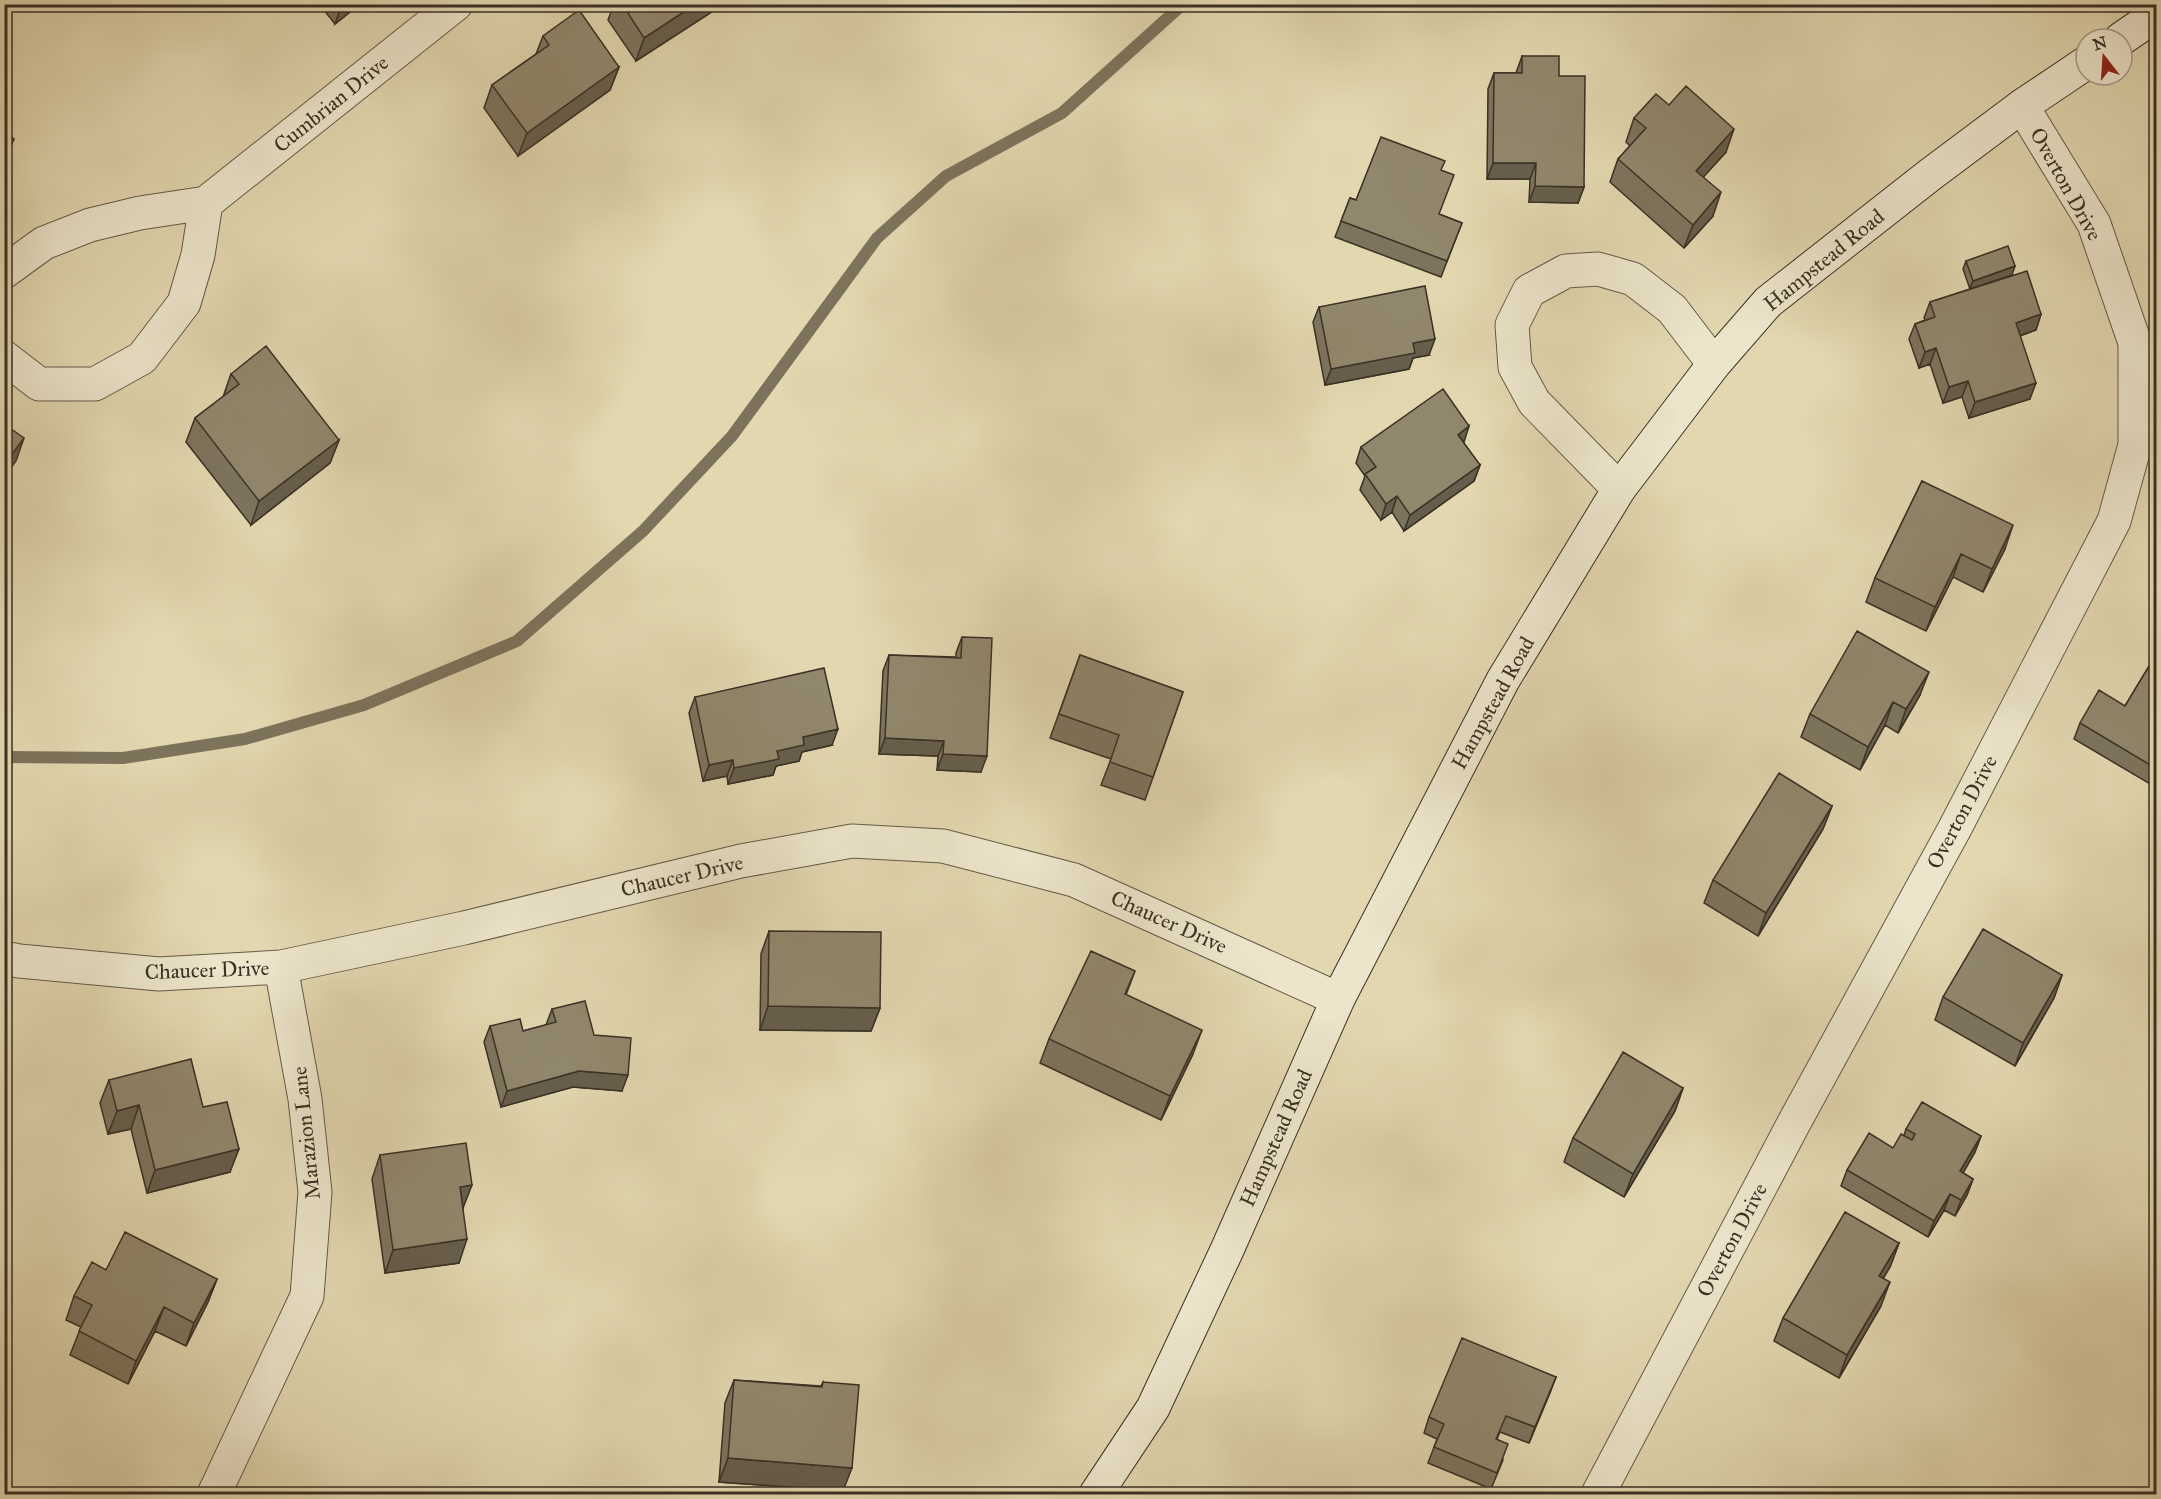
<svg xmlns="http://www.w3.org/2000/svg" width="2161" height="1499" font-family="'IM FELL Great Primer',serif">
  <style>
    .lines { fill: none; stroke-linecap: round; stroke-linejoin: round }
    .stream { stroke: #7d735c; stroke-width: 12 }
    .street-casing { stroke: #645a48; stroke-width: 35 }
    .secondary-casing { stroke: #3a3126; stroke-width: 35 }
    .street { stroke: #ece5cb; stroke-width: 33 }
    .secondary { stroke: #ece5cb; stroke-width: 33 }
    .wall { fill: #7d745e; stroke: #3a3126; stroke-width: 1.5 }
    .shaded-wall { fill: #665e4c; stroke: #3a3126; stroke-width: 1.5 }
    .building { fill: #91876d; stroke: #3a3126; stroke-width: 1.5 }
    .labels { text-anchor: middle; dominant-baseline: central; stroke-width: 4.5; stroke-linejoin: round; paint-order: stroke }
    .street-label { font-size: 21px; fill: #3a3126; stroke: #ece5cb }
  </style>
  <rect width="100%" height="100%" fill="#e2d7af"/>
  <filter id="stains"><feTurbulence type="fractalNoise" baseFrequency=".00333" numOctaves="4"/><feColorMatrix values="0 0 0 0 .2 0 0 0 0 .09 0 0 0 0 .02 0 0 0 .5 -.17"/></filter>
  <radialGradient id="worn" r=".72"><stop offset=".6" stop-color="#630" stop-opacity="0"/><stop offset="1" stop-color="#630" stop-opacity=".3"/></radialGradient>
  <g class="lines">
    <!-- stream -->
    <path class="stream" d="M4,757L123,758L245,739L364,705L517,641L643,531L732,436L877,238L946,176L1062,113L1183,4"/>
    <!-- street casing -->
    <g class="street-casing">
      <path id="street" d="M4,272L44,243L90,225L140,213L206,203L456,4
        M4,357L39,384H95L142,358L184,303L198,255L206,203
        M1619,489L1534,402L1515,367L1512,325L1529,291L1566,271L1598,269L1633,279L1672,309L1714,364
        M4,958L19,961L159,974L281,967L464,928L741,861L852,841L943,846L1074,880L1338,999
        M214,1494L307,1296L315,1192L305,1099L281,967
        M1598,1494L1795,1121L1955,828L2114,521L2135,445V343L2094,224L2022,106"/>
    </g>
    <!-- secondary casing -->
    <g class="secondary-casing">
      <path id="secondary" d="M2121,39L2156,15
        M1096,1494L1153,1408L1227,1250L1338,999L1503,680L1619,489L1714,364L1768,302L1931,174L2022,106L2086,63"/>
    </g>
    <!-- street -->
    <use href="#street" class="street"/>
    <!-- secondary -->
    <use href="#secondary" class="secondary"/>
  </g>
  <!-- wall -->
  <path class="wall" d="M319,4H360L335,24Z
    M614,4H724L636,61L608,20Z
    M543,36L619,67L610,90L518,156L484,108L492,85L536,54Z
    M1522,56L1559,76L1584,187L1578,203L1529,202L1530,179H1487L1488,89L1494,73H1516Z
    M1634,118L1726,152L1703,177L1713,216L1684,248L1610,182L1618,159L1630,146L1626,142Z
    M1441,170L1439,214L1462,223L1441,277L1335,237L1350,198L1356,200Z
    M1966,261L2012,275L1980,286L2041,314L2036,330L2020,336L2030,399L1969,418L1962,397L1943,403L1930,364L1919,368L1909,339L1915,324L1925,320L1924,318L1930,302L1970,289L1963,269Z
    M1319,307L1429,355L1413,358L1409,369L1325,385L1313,322Z
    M231,374L339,440L330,463L251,525L186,442L195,418L223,397Z
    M1463,442L1480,465L1474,481L1404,531L1392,512L1381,520L1360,490L1365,476L1356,463L1361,447Z
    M1922,481L2005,549L1983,592L1953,577L1926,631L1866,602L1875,578Z
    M962,637L981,772L937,770L938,756L879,754L883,671L889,655L956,657V653Z
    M2157,653V788L2074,739L2080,723L2125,706Z
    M1080,655L1183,692L1145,800L1101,785L1111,759L1050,738Z
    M1920,695L1898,733L1885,725L1860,770L1801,737L1810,714Z
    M695,697L832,745L802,752L799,761L776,766L773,775L728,784L727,776L703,781L689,713Z
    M1832,806L1823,829L1758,936L1704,903L1713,880Z
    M769,931L880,1008L871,1031L760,1030L761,954Z
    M2062,975L2054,998L2015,1066L1935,1020L1943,997Z
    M1126,995L1193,1054L1161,1120L1040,1063L1049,1039Z
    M552,1009L594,1035L622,1091L573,1087L501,1107L484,1042L490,1026L523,1031L546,1025Z
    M109,1080L203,1107L230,1172L147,1193L131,1129L108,1134L100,1103Z
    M1683,1088L1675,1111L1624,1197L1564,1162L1573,1138Z
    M1906,1129L1981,1136L1975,1152L1963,1173L1973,1179L1967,1195L1955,1216L1944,1210L1928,1237L1841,1186L1847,1170L1893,1148L1904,1135Z
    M380,1155L463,1208L459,1263L385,1273L372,1179Z
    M1899,1243L1890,1267L1883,1278L1881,1306L1839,1378L1774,1341L1783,1318Z
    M106,1270L217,1279L208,1302L186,1346L155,1331L128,1384L70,1355L81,1327L66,1320L74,1296Z
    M1556,1377L1529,1443L1500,1432L1497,1439L1503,1460L1491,1489L1428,1463L1437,1439L1424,1433L1429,1417Z
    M734,1380L821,1386L823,1382L843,1491L719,1482L725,1403Z"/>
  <!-- shaded-wall -->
  <path class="shaded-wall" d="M342,4H360L335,24Z
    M696,4H724L636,61L644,38Z
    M619,67L610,90L518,156L527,133Z
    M1734,129L1726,152L1688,194L1696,171Z
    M14,139L8,154L4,158V148Z
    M1493,163H1536L1530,179H1487Z
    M1535,186L1584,187L1578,203L1529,202Z
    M1721,192L1713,216L1684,248L1693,225Z
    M2015,266L2012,275L1970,289L1973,281Z
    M2041,314L2036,330L2010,339L2016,323Z
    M1435,339L1429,355L1413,358L1409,369L1325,385L1331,369L1413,343Z
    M1936,348L1930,364L1919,368L1925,352Z
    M1968,381L1962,397L1943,403L1949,387Z
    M2036,383L2030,399L1969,418L1975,402Z
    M1469,426L1464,442L1458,435Z
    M24,438L16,461L4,477V465Z
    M339,440L330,463L251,525L259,501Z
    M1480,465L1474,481L1404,531L1410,515Z
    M1397,496L1392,512L1381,520L1386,504Z
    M2013,525L2005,549L1983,592L1992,569Z
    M1961,554L1953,577L1926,631L1935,607Z
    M1929,672L1920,695L1898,733L1906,709Z
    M1893,702L1885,725L1860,770L1868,747Z
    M838,729L832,745L802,752L799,761L776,766L773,775L728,784L734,768L777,751L803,737Z
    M885,738L944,741L938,756L879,754Z
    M943,754L987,756L981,772L937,770Z
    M733,760L727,776L703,781L709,765Z
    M1832,806L1823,829L1758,936L1766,913Z
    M1135,971L1126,995L1125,994Z
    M2062,975L2054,998L2015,1066L2023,1043Z
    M768,1006L880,1008L871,1031L760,1030Z
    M1202,1030L1193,1054L1161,1120L1170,1096Z
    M579,1071L628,1075L622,1091L573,1087L501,1107L507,1091Z
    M1683,1088L1675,1111L1624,1197L1633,1174Z
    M139,1105L131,1129L108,1134L117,1111Z
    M1981,1136L1975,1152L1955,1187L1960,1171Z
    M239,1149L230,1172L147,1193L155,1170Z
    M1973,1179L1967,1195L1955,1216L1961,1200Z
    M472,1185L463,1208L460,1187Z
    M1950,1194L1944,1210L1928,1237L1934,1221Z
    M467,1239L459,1263L385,1273L393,1250Z
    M1899,1243L1890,1267L1871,1299L1879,1276Z
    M217,1279L208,1302L186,1346L194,1323Z
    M1890,1282L1881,1306L1839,1378L1847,1355Z
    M164,1307L155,1331L128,1384L136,1361Z
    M1556,1377L1550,1393L1529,1443L1535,1427Z
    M728,1458L852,1468L843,1491L719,1482Z"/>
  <!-- building -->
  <path class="building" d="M622,4H696L644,38Z
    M579,10L619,67L527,133L492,85L549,45L543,36Z
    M1522,56H1559V76H1585L1584,187L1535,186L1536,163H1493L1494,73H1522Z
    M1686,86L1734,129L1696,171L1721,192L1693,225L1618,159L1646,128L1634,118L1656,94L1669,105Z
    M4,130L14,139L4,148Z
    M1381,137L1445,161L1441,170L1454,175L1439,214L1462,223L1447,261L1341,221L1350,198L1356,200Z
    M2008,246L2015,266L1973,281L1966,261Z
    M2027,271L2041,314L2016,323L2036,383L1975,402L1968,381L1949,387L1936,348L1925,352L1915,324L1935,317L1930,302Z
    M1425,286L1435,339L1413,343L1415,353L1331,369L1319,307Z
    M266,346L339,440L259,501L195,418L239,384L231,374Z
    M1443,389L1469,426L1458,435L1480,465L1410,515L1397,496L1386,504L1365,474L1376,467L1361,447Z
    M4,424L24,438L4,465Z
    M1922,481L2013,525L1992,569L1961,554L1935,607L1875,578Z
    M1857,631L1929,672L1906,709L1893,702L1868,747L1810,714Z
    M962,637L992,638L987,756L943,754L944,741L885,738L889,655L961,658Z
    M2157,653V769L2080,723L2099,690L2125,706Z
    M1080,655L1183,692L1153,777L1110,762L1119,735L1059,714Z
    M824,668L838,729L803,737L804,745L777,751L779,759L734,768L733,760L709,765L695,697Z
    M1779,773L1832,806L1766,913L1713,880Z
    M1983,929L2062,975L2023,1043L1943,997Z
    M769,931L881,932L880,1008L768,1006Z
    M1091,951L1135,971L1125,994L1202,1030L1170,1096L1049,1039Z
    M585,1001L594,1035L631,1038L628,1075L579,1071L507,1091L490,1026L520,1019L523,1031L556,1022L552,1009Z
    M1623,1052L1683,1088L1633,1174L1573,1138Z
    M191,1059L203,1107L227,1102L239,1149L155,1170L139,1105L117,1111L109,1080Z
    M1922,1102L1981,1136L1960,1171L1973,1179L1961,1200L1950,1194L1934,1221L1847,1170L1869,1133L1893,1148L1901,1134L1912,1140L1915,1134L1906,1129Z
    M466,1143L472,1185L460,1187L467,1239L393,1250L380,1155Z
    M1845,1212L1899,1243L1879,1276L1890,1282L1847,1355L1783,1318Z
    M125,1232L217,1279L194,1323L164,1307L136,1361L79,1331L92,1305L74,1296L92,1262L106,1270Z
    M1462,1338L1556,1377L1535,1427L1506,1416L1496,1439L1508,1444L1497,1473L1434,1447L1444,1424L1429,1417Z
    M734,1380L822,1387L823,1382L859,1385L852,1468L728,1458Z
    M1406,1489L1420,1494H1404Z"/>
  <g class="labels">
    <!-- street labels -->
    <g class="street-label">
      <text transform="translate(331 104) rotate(-39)">Cumbrian Drive</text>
      <text transform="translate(2066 184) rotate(61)">Overton Drive</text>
      <text transform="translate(1824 260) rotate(-39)">Hampstead Road</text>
      <text transform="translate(1493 703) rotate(-61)">Hampstead Road</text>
      <text transform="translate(1962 812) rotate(-62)">Overton Drive</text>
      <text transform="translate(682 876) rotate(-13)">Chaucer Drive</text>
      <text transform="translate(1169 922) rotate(24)">Chaucer Drive</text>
      <text transform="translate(207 970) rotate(-2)">Chaucer Drive</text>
      <text transform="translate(306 1133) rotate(-96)">Marazion Lane</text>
      <text transform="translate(1276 1138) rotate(-66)">Hampstead Road</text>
      <text transform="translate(1732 1240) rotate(-62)">Overton Drive</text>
    </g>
  </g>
  <!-- margin -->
  <rect width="2161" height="1499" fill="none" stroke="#e2d7af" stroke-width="24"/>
  <rect x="6" y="6" width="2149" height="1487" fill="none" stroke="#3a3126" stroke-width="3"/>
  <rect x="12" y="12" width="2137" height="1475" fill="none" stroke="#3a3126" stroke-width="1.5"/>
  <!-- north arrow -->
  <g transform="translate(2104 57) rotate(343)"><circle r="28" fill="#ece5cb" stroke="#a59d89" stroke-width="1.5"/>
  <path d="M0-4.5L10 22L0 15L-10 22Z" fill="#8f2418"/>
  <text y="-9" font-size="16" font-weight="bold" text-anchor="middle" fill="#3a3126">N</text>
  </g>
  <rect width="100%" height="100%" filter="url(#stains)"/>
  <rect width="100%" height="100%" fill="url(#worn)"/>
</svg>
